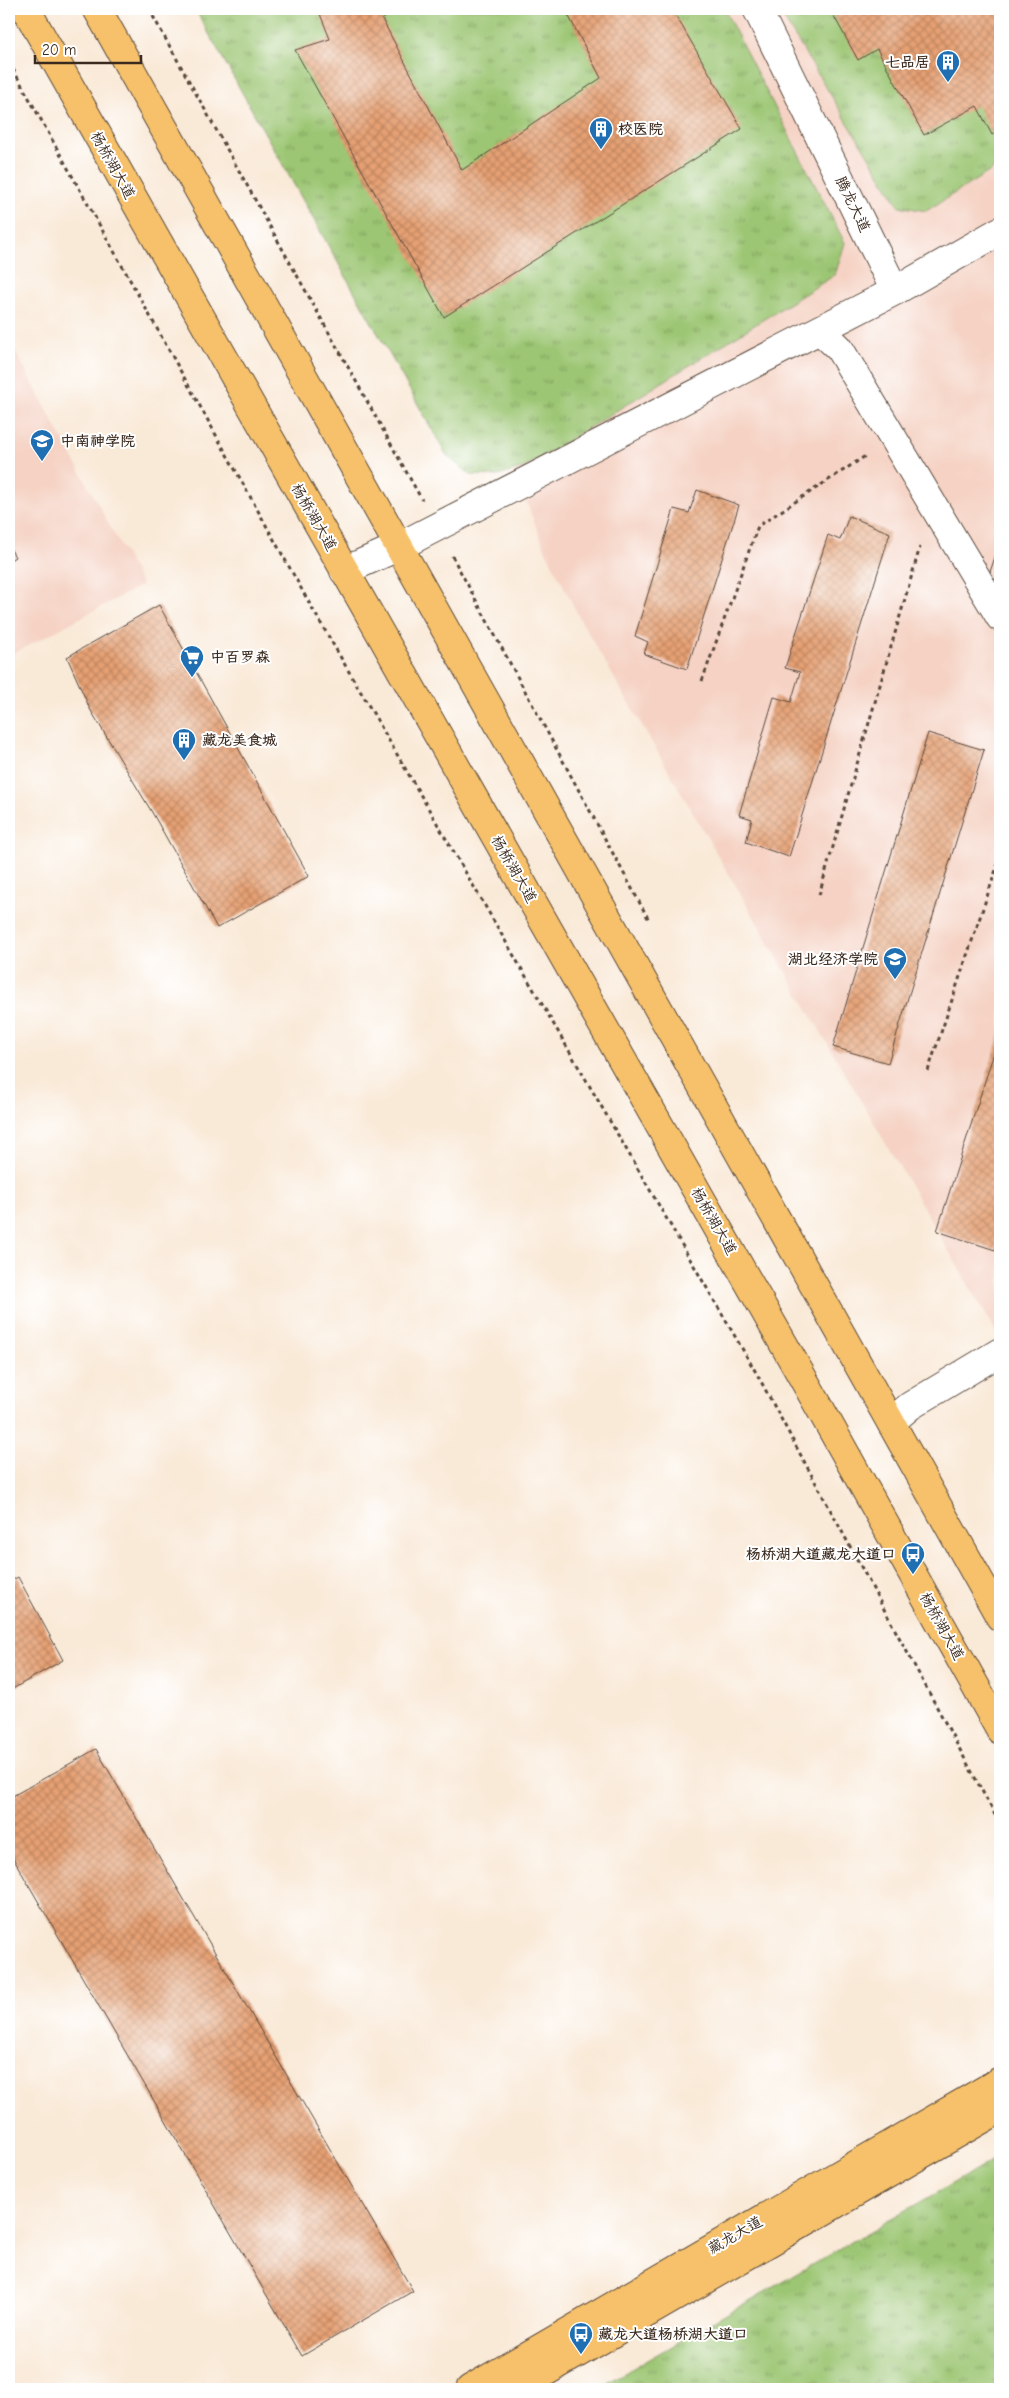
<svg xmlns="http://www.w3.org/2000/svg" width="1009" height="2398" font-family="'Comic Neue','LXGW WenKai TC',sans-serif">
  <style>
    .built { fill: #f5d2c3 }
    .grass { fill: url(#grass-tufts); stroke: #6c7848 }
    .building { fill: url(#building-cross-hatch) }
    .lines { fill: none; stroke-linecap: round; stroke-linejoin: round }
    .minor-casing { stroke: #58473a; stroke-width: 30 }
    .major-casing { stroke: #58473a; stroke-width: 30 }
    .path { stroke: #58473a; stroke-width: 3; stroke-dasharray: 4 4; stroke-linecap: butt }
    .minor { stroke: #fff; stroke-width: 28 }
    .major { stroke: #f6c16b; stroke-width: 28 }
    .labels { text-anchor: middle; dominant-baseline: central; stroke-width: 4; stroke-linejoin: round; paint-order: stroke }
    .poi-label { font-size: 15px; font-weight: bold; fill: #3b2a1e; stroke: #fff; text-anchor: start }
    .street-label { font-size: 15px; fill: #3b2a1e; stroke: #fff }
  </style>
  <defs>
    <pattern id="grass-tufts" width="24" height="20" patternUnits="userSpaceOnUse" patternTransform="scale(1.25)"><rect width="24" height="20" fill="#9cc673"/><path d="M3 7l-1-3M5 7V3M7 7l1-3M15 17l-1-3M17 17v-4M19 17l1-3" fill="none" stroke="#80a15e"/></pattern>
    <pattern id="building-cross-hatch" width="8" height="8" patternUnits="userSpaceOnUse" patternTransform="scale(1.25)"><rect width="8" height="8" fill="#e6a073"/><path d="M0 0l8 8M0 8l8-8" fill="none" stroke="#bc835e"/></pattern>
  </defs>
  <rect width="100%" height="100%" fill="#fff"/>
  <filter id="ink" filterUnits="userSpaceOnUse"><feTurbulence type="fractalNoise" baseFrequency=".02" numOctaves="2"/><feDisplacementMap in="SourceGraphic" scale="10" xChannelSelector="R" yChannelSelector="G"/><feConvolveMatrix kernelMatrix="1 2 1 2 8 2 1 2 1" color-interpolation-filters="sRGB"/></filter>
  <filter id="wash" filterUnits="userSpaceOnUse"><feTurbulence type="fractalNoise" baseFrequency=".0096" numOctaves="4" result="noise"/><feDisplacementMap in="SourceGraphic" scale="20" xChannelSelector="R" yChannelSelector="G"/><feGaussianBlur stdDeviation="1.12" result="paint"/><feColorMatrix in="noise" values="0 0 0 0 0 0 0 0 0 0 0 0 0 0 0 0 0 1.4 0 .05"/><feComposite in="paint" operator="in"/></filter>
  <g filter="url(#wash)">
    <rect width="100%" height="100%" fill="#f9e9d7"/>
    <!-- built -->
    <path class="built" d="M241,9H1000V1339L581,621L544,547L495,422Z
      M9,340L142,585L9,656Z"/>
    <!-- grass -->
    <path class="grass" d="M195,9H724L845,243L835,275L524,468L498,476L471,475L447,456Z
      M778,9H1000V165L926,211L899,206Z
      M1000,2156V2389H597Z"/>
    <g id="blocks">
      <!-- building -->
      <path class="building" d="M318,9H399L382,19L462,170L601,78L565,9H672L742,129L444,317L295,50L330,39Z
        M830,9H1000V130L992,135L977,106L924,135L877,49L858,60Z
        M697,490L739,505L687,669L644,654L648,642L635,636L674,509L689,513Z
        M849,516L890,533L789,857L746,842L752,819L739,815L774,697L791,702L800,672L785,668L828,535L840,540Z
        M1000,542V588L986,584Z
        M9,546L15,557L9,561Z
        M159,605L309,876L217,928L153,814L90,709L67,657Z
        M928,733L984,750L888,1063L833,1047Z
        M1000,1034V1235L995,1250L937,1231Z
        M18,1577L63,1660L9,1691V1582Z
        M96,1749L413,2291L302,2356L9,1851V1798Z"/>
    </g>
  </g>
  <g filter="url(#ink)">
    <use href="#blocks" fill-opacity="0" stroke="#58473a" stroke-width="1"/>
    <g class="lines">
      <!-- minor casing -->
      <g class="minor-casing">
        <path id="minor" d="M757,9L895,291
          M820,330L839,348L1000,617
          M344,571L398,547L895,291L1000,231
          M891,1422L910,1406L1000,1352"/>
      </g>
      <!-- major casing -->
      <g class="major-casing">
        <path id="major" d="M26,9L821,1410L1000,1730
          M97,9L1000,1617
          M470,2389L1000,2081
          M516,2389L1000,2109"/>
      </g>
      <!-- path -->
      <path class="path" d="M149,9L422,500
        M9,62L312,608L758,1376L1000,1824
        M452,556L649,920
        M702,681L758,526L867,455
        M819,895L920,547
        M928,1071L1000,858
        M656,2388V2389"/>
      <!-- minor -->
      <use href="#minor" class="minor"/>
      <!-- major -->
      <use href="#major" class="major"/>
    </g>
  </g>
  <!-- icons -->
  <defs>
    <g id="building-pin" transform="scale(1.25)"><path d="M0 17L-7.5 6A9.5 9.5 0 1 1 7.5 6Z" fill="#1f6fb2" stroke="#fff"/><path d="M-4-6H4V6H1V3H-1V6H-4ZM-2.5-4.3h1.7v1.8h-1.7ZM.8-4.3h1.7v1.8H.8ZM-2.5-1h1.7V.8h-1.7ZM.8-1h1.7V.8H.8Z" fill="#fff"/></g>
    <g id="school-pin" transform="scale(1.25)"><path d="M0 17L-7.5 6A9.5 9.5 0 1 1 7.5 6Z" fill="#1f6fb2" stroke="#fff"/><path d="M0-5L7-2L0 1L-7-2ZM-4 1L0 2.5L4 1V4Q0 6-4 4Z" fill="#fff"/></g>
    <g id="supermarket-pin" transform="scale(1.25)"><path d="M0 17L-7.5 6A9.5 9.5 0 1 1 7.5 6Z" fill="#1f6fb2" stroke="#fff"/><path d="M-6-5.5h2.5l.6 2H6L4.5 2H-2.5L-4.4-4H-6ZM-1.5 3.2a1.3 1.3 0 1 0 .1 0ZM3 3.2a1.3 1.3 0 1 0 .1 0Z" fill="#fff"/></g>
    <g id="university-pin" transform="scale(1.25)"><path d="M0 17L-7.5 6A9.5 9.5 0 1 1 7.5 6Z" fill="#1f6fb2" stroke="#fff"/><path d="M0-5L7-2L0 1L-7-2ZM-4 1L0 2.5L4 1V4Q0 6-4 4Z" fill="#fff"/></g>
    <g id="bus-pin" transform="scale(1.25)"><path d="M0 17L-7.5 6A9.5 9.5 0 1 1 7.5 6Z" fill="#1f6fb2" stroke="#fff"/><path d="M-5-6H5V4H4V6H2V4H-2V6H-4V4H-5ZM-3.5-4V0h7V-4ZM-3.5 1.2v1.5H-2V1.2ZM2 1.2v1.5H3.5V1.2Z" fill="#fff"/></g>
  </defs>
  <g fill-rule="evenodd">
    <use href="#building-pin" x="948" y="62"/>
    <use href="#building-pin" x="601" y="129"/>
    <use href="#school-pin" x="42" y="441"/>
    <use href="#supermarket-pin" x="192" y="657"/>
    <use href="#building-pin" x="184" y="740"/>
    <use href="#university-pin" x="895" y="959"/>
    <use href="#bus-pin" x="913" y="1554"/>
    <use href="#bus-pin" x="581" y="2334"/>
  </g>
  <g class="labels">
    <!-- poi labels -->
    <g class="poi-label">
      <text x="930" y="62" text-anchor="end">七品居</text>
      <text x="618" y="129">校医院</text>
      <text x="60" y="441">中南神学院</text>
      <text x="210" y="657">中百罗森</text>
      <text x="202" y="740">藏龙美食城</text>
      <text x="878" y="959" text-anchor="end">湖北经济学院</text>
      <text x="896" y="1554" text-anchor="end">杨桥湖大道藏龙大道口</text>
      <text x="598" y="2334">藏龙大道杨桥湖大道口</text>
    </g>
    <!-- street labels -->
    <g class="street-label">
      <text transform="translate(113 165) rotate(61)">杨桥湖大道</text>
      <text transform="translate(853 204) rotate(64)">腾龙大道</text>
      <text transform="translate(314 517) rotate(60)">杨桥湖大道</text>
      <text transform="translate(514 869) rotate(60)">杨桥湖大道</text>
      <text transform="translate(714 1221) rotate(60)">杨桥湖大道</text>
      <text transform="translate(942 1626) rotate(61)">杨桥湖大道</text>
      <text transform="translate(735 2235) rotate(-30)">藏龙大道</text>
    </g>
  </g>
  <!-- margin -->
  <rect width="1009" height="2398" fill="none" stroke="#fff" stroke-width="30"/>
  <!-- scale -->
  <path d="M35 55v8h106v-8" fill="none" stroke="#3b2a1e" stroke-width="2.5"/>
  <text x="42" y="55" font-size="15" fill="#3b2a1e" stroke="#ffffff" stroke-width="4" paint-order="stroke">20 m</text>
</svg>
